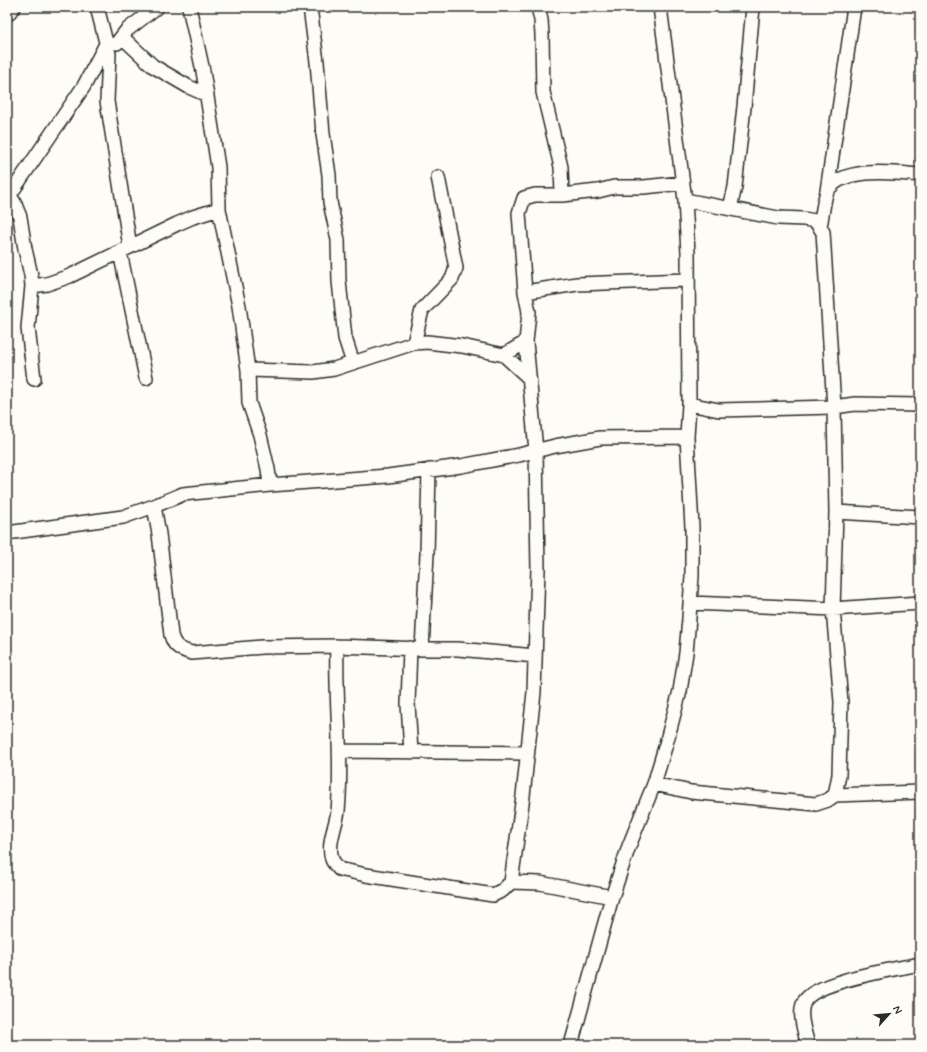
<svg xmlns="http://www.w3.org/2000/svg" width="927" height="1052" font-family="Mynerve,sans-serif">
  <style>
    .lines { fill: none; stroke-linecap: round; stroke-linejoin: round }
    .minor-casing { stroke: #2b2b2b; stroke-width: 16 }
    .minor { stroke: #fdfcf7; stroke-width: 13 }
  </style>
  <rect width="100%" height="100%" fill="#fdfcf7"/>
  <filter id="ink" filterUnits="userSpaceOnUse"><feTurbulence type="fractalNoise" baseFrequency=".025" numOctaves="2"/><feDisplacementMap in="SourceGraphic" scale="8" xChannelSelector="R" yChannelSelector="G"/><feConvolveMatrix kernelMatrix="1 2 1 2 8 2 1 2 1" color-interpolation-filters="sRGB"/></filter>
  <g filter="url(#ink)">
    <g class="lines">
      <!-- minor casing -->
      <g class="minor-casing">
        <path id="minor" d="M97,7L109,54L107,101L130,247
          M189,7L203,71L218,167L219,209L239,306L248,370L249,403L260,435L268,469L270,485
          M310,7L317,62L323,134L329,175L330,202L338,240L339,281L345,338L353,363
          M538,7L541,20L542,35L543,92L561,167L562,195
          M7,15L14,7
          M122,37L153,66L189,87L207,95
          M117,43L127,30L157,7
          M827,191L854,7
          M10,196L14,202L20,217L25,249L31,275L32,286L28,328L34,379
          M7,199L84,86L107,42
          M730,208L735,187L744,107L753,7
          M820,226C822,219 824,195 828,190C844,166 895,173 920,175
          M120,252L146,378
          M32,286L47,284L70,276L177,224L193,217L219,209
          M525,292L519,213L524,198L535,195H562L598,191L614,187H644L682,183
          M414,343L422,310L452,279L456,268L438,177
          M504,355L526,342
          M248,370L313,372L334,369L414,343L427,342L462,346L504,355L529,378
          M689,404L719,410L834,407L855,404L920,405
          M154,506L159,534L171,635C174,647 181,650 192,653L262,647L337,646L422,649H458L535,656
          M836,512L920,517
          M7,533L123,517L154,506L183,494L270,485L388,476L461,466L519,455L555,446L600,438L687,437
          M690,603L833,609L920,603
          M337,646C335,701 343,756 338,811C336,826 327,844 332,859C333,863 337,866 339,869L366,875L493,895L503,890L511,882
          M410,648L408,704L411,752
          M422,649L427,554L429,470
          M340,751L527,753
          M654,784L691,792L816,804L828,800L835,795L839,775L841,702L833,609L836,512L834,407L823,232L815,221L804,219L778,218L685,200
          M835,795L920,792
          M612,897L540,883L511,882L523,796L534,692L538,569L536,451L526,342L529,312L525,292L577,284L687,280
          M571,1045L612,897L629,846L654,784L666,744L680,691L686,653L689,618L692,576V527L687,437L689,404L688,253L685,200L660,7
          M808,1045C805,1033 798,1014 804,1002C814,981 897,969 920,964"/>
      </g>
      <!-- minor -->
      <use href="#minor" class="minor"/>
    </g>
  </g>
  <!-- margin -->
  <rect width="927" height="1052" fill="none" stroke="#fdfcf7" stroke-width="24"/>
  <rect x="12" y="12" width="903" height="1028" fill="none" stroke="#2b2b2b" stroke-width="1.5" filter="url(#ink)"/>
  <!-- north arrow -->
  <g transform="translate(889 1014) rotate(63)" stroke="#fdfcf7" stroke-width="3" paint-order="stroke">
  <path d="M0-3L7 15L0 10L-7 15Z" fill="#2b2b2b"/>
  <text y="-6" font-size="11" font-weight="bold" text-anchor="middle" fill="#2b2b2b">N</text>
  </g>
</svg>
